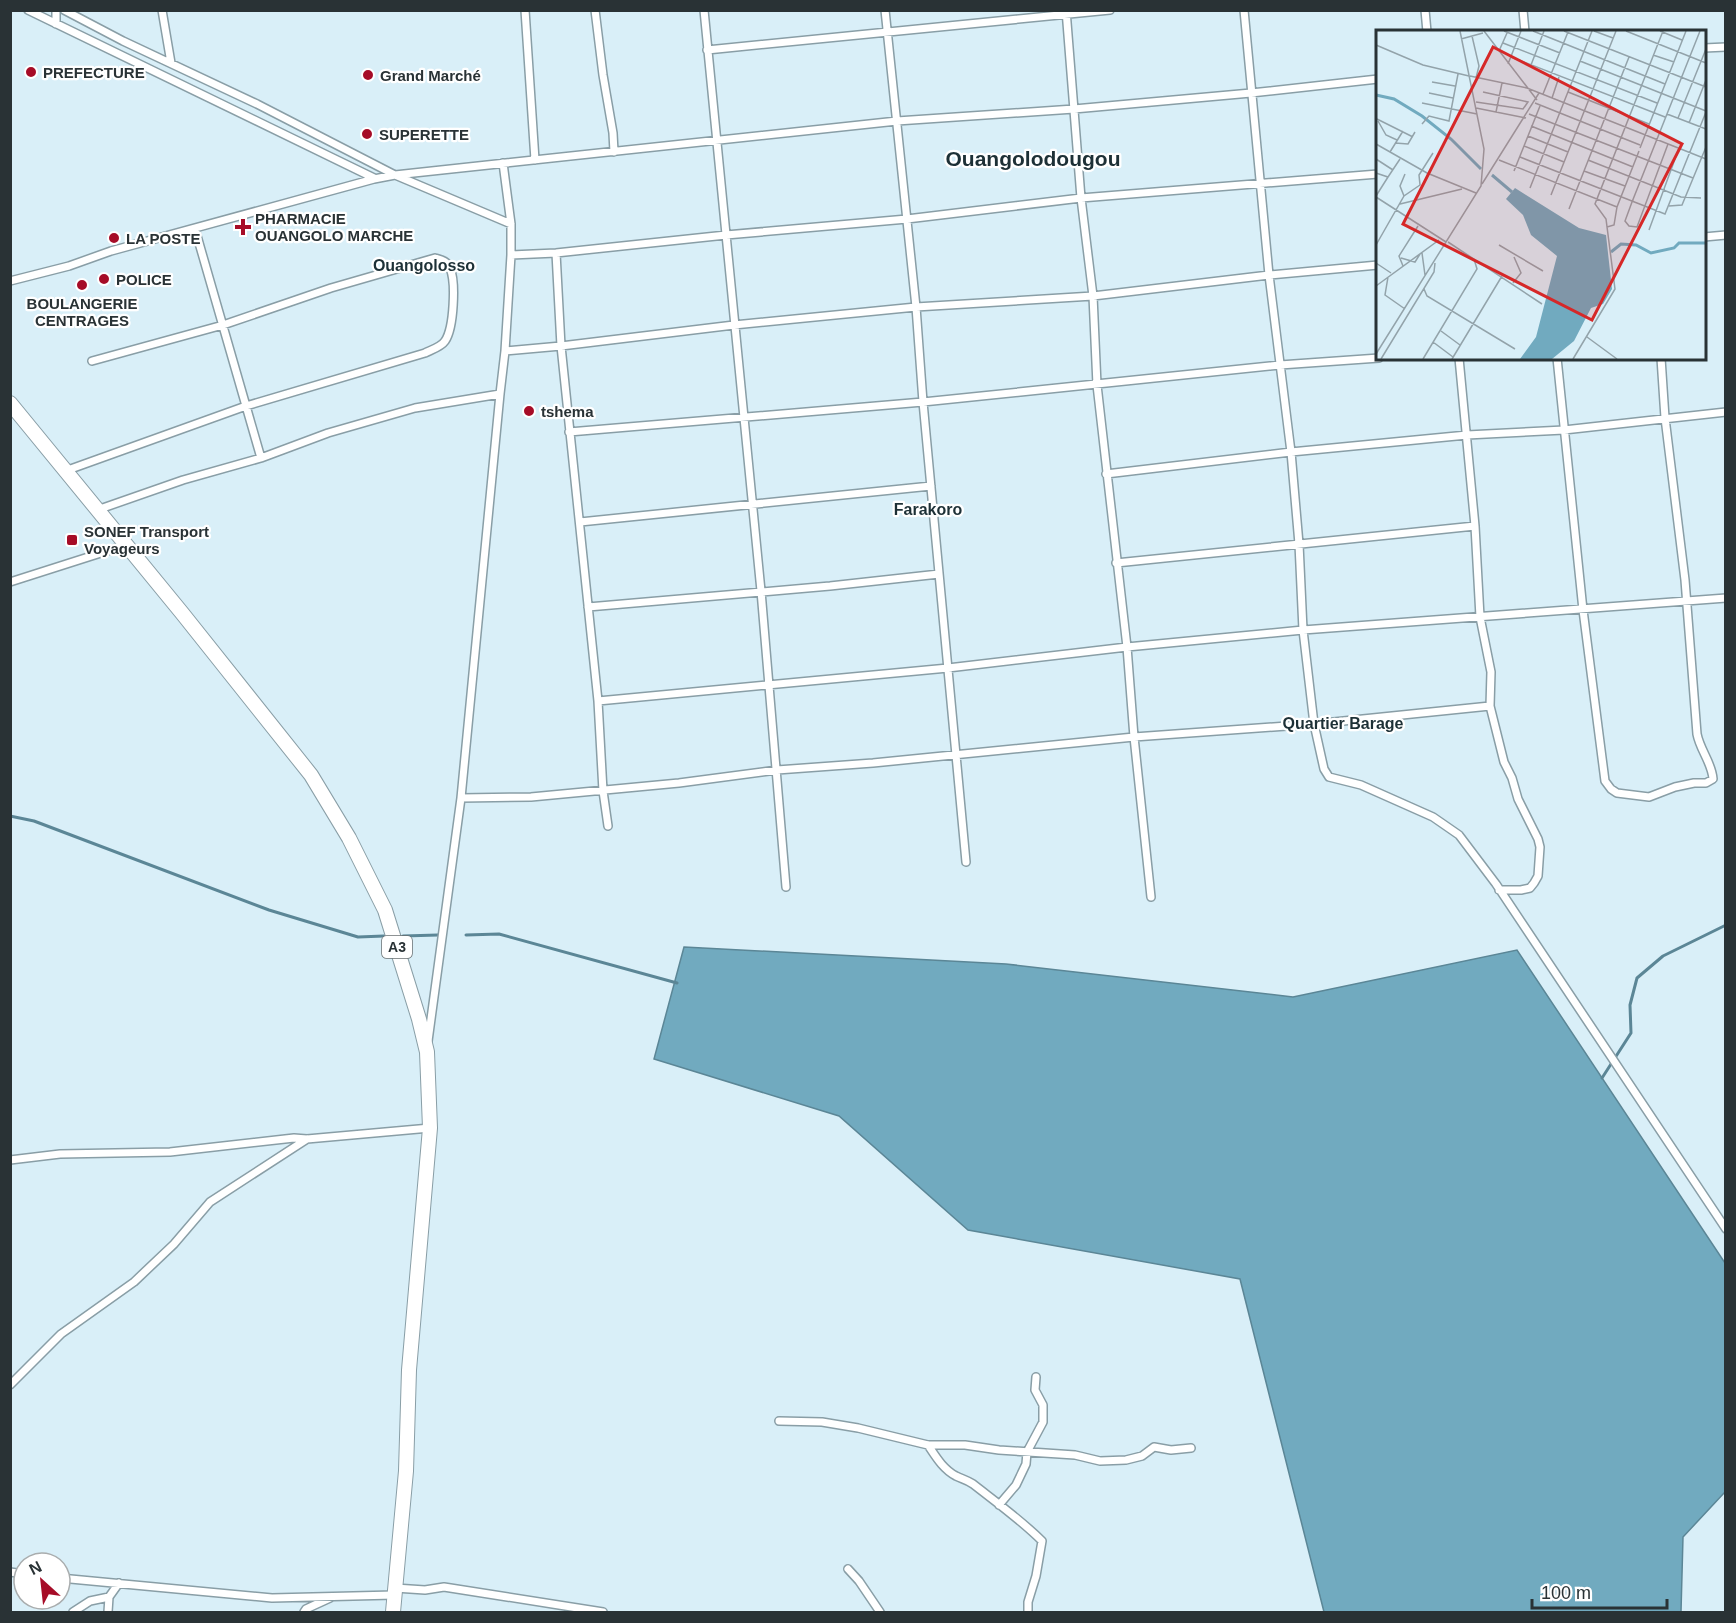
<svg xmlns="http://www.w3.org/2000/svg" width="1736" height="1623" font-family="Helvetica,sans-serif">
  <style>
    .water { fill: #71aabf; stroke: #5b8696; stroke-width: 1.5 }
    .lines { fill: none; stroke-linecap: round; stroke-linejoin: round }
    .stream { stroke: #5b8696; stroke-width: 3 }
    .street-casing { stroke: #899ea6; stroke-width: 10 }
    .highway-casing { stroke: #899ea6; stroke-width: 16 }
    .street { stroke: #fff; stroke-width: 7 }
    .highway { stroke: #fff; stroke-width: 14 }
    .poi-dot { fill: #a60c27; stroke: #fff; stroke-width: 2 }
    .labels { text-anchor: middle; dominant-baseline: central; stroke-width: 4.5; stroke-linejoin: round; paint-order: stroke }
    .shield { fill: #fff; stroke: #697072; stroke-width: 1.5 }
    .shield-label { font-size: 14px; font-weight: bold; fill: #293235 }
    .poi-label { font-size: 15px; font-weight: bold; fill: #293235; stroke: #fff; text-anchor: start }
    .neighbourhood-label { font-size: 16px; font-weight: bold; fill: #1d3036; stroke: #fff }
    .district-label { font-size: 21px; font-weight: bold; fill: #1d3036; stroke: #fff }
    .inset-river { fill: none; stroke: #71aabf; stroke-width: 3 }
    .inset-road { fill: none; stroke: #93a3aa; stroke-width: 1.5 }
    .view { fill: #d62828; fill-opacity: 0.15; stroke: #d62828; stroke-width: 3 }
    .inset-edge { fill: none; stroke: #293235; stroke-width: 3 }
  </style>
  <rect width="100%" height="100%" fill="#d9eff8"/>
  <!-- water -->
  <path class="water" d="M684,947L1006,964L1293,997L1517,950L1725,1263V1492L1683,1537L1681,1612H1324L1240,1279L968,1230L839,1116L654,1059Z"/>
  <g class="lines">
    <!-- stream -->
    <path class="stream" d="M10,816L34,821L269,910L358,937L384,936
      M466,935L499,934L677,983
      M403,936L438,935
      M1602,1078L1631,1033L1630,1005L1637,978L1663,956L1726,925"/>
    <!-- street casing -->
    <g class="street-casing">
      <path id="street" d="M28,10L374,178
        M64,10L123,41L257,104L395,175L511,224
        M162,10L171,63
        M525,10L535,160
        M595,10L603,75L613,133L614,152
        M704,10L761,591L786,887
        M885,10L916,307L923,402L966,862
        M1066,10L1081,198L1093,296L1097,385L1127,647L1134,737L1151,897
        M1244,10L1269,275L1291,452L1299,544L1303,630L1314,724L1324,769L1329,777L1361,785L1433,817L1459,835L1496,884L1726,1229
        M1425,10L1427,32
        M1523,10L1525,32
        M56,24V10
        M1704,48L1726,47
        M707,50L1110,10
        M195,229L261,458
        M1704,237L1726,235
        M556,253L561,346L598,701L603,791L608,826
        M511,255L556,253L726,235L907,219L1081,198L1378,174
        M10,281L69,266L111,251L374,179L395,175L897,121L1074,109L1251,93L1378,79
        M505,351L561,346L734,325L916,307L1093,296L1269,275L1378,265
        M1459,358L1475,526L1480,617L1491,672L1490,706L1504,762L1512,778L1518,799L1538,839L1540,847L1538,876L1534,883L1530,888L1521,890H1499
        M1557,358L1583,610L1605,781L1611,789L1617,793L1649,797L1675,787L1694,783H1706L1713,779C1712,763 1700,750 1697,734L1685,580L1665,418L1661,358
        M569,432L923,402L1280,365L1379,358
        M65,471L246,406L425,353C431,350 441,347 445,341C454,328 456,282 450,268C447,261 442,260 435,258L331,288L223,325L92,361
        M1106,474L1291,452L1467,435L1564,430L1726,412
        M97,510L183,480L261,458L328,433L415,408L500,394
        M580,522L931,486
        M1116,563L1475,526
        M10,582L126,545
        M588,607L830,586L939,574
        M598,701L948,668L1127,647L1303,630L1726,598
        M461,798L531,797L679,783L777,770L873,763L1134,737L1314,724L1490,706
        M428,1041L461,798L500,394L505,351L511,255V224L503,163
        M10,1160L60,1154L170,1152L294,1138L307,1139L430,1128
        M10,1385L61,1334L134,1282L174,1244L210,1202L307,1139
        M779,1421L822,1422L858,1428L928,1445H965L999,1450L1075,1455L1100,1461L1126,1460L1142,1456L1154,1447L1171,1450L1191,1448
        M928,1445C936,1457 943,1469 956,1476C962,1479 967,1480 973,1484C996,1502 1021,1520 1042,1541L1036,1576L1028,1602V1612
        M999,1505L1016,1485L1026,1464L1027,1452L1043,1422V1405L1035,1390L1036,1377
        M848,1569L859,1581L880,1612
        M10,1572L24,1574
        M60,1578L272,1598L394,1595
        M395,1588L425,1590L444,1587L603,1612
        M73,1612L90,1601L109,1597
        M108,1612L109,1597L119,1583
        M304,1612L306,1609L330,1598"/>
    </g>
    <!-- highway casing -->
    <g class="highway-casing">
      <path id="highway" d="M10,403L182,613L311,775L349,838L385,910L419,1019L427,1052L430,1128L409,1370L406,1471L393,1612"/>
    </g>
    <!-- street -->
    <use href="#street" class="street"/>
    <!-- highway -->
    <use href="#highway" class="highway"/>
  </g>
  <!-- markers -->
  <g class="poi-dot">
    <circle cx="31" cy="72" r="6"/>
    <circle cx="368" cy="75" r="6"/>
    <circle cx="367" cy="134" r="6"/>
    <path d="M240 218h6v6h6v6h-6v6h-6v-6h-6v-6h6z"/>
    <circle cx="114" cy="238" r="6"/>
    <circle cx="104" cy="279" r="6"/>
    <circle cx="82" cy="285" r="6"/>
    <circle cx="529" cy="411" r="6"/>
    <rect x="66" y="534" width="12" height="12" rx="3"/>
  </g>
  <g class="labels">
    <!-- shield labels -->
    <rect class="shield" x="382" y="936" width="30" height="22" rx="4.5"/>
    <g class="shield-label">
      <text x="397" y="947">A3</text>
    </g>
    <!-- poi labels -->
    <g class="poi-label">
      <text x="43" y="72">PREFECTURE</text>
      <text x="380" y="75">Grand Marché</text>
      <text x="379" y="134">SUPERETTE</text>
      <text x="255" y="218">PHARMACIE<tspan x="255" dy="17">OUANGOLO MARCHE</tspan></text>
      <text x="126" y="238">LA POSTE</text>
      <text x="116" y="279">POLICE</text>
      <text x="82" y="303" text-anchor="middle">BOULANGERIE<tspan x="82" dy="17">CENTRAGES</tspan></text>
      <text x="541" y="411">tshema</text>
      <text x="84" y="531">SONEF Transport<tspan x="84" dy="17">Voyageurs</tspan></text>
    </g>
    <!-- neighbourhood labels -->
    <g class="neighbourhood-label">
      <text x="424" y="265">Ouangolosso</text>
      <text x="928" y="509">Farakoro</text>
      <text x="1343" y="723">Quartier Barage</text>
    </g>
    <!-- district labels -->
    <g class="district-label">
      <text x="1033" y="158">Ouangolodougou</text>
    </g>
  </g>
  <!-- overview -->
  <g transform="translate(1376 30)">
    <rect width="330" height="330" fill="#d9eff8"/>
    <path d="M139,158L203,198L230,205L236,259L227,274L215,278L198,311L176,329H144L160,307L181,226L155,205L147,185L130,169Z" fill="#71aabf"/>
    <path class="inset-river" d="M0,65L18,69L46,86L75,109L105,139M116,145L136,162M235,222L245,214L260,215L275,223L298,218L303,213H330"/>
    <path class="inset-road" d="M108,1L161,70M128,1L184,23M157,1L289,54M188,1L330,57M218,1L237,8M250,1L330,33M284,1L306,10M96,6L103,36L100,48M85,9L107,3M127,13L281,73M0,15L47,35L93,46M123,21L131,3M277,25L298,32M135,27L289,87M204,31L330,81M132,34L145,1M155,35L168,1M94,46L151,58L330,129M56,52L79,56M192,62L273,94M53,63L77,68M167,64L192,2M176,68L183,47M100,72L147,79L152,72L107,62M46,73L101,84M159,73L264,115M100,78L150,88M120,82L126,53M153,84L317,148M291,84L330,99M302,88L330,19M1,89L37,107M2,91L10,105L21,110M313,93L330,50M46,94L53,86L73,91L82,44M155,96L257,137M152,106L192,122M19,113L32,114L39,102M0,114L51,143L100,163M292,114L261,197L253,196L249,191L256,172L324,1M148,116L188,132M264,118L310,1M14,122L27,101M144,127L289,184L330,82M0,129L17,140M123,130L241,177M212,130L305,167L325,168M138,141L164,76M208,141L249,156M0,143L12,147L24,129M106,154L163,63M154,158L216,1M175,165L240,1M0,166L12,147M28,166L24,156L29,144M0,167L70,212M24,174L86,159M293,176L306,175L330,117M193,179L253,27M231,197L238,195L241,177L263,121M273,200L303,118M72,212L166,274M0,215L28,166L44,155L43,145L57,123M123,215L167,241M46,223L49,245M25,228L39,232L44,224M0,233L15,243M27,236L23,226L42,196M12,247L9,265L29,279M137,253L145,243L138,227M0,256L63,210M48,259L51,266L139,319M65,301L84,315M211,307L241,329M57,312L77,327M0,324L105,156L108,119L84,1M5,329L58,242L59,233M47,329L101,239L98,229M76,329L126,246M197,329L239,259L230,189L219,174L287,1"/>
    <path class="view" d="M117,17L306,114L216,290L27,194Z"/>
    <rect width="330" height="330" class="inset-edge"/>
  </g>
  <!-- border -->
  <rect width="1736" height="1623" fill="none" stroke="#293235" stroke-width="24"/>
  <!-- north arrow -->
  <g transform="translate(42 1581) rotate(333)"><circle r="28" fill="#ffffff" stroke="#a9adae" stroke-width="1.5"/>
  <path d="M0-4.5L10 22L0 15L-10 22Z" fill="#a60c27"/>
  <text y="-9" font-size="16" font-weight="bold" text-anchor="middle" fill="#293235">N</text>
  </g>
  <!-- scale -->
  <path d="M1532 1599v9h135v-9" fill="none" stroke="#293235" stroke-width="3"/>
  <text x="1541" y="1599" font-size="18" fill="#293235" stroke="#ffffff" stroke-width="4.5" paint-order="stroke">100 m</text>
</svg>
